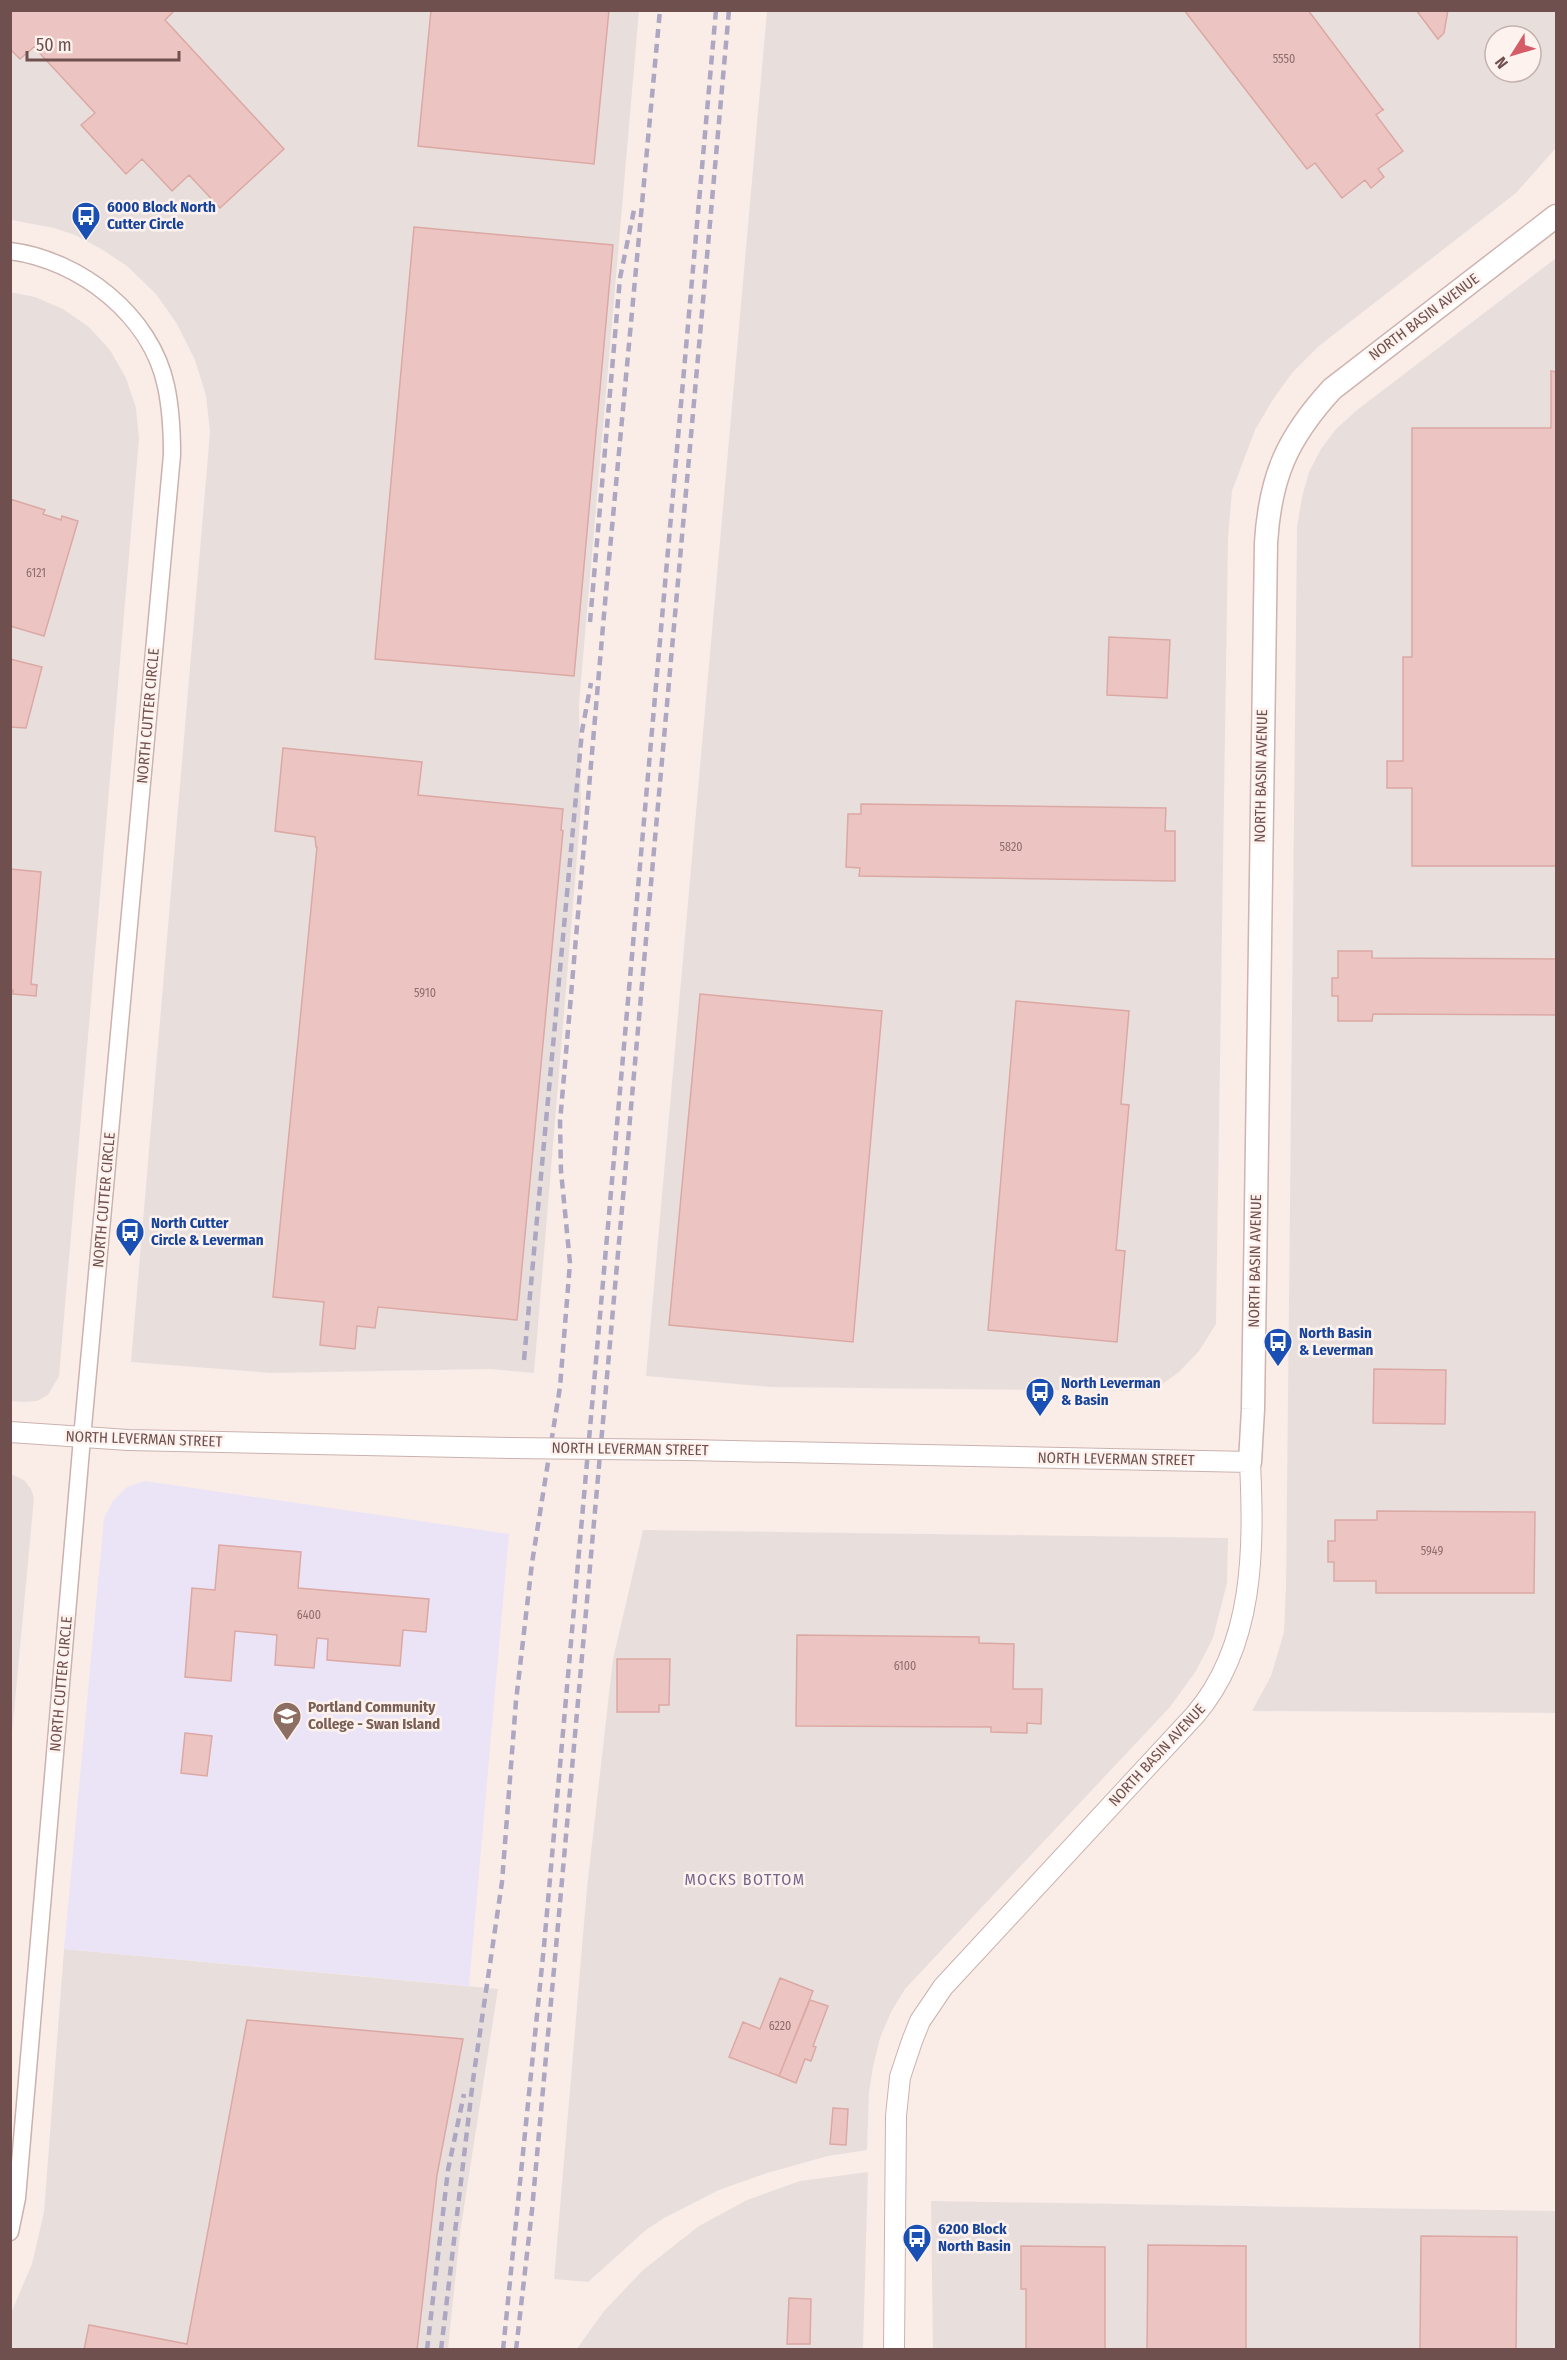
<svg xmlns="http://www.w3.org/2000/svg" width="1567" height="2360" font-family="'Fira Sans Condensed',sans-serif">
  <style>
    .industrial { fill: #e8dfdd; fill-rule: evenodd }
    .education { fill: #eae4f6 }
    .building { fill: #ecc5c2; stroke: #dca8a4; stroke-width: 1.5 }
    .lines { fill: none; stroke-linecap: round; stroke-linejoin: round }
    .minor-casing { stroke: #cab2ae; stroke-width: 19 }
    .tertiary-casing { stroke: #cab2ae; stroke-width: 22 }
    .secondary-casing { stroke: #ceb3af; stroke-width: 25 }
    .minor { stroke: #fff; stroke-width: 16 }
    .tertiary { stroke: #fff; stroke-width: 20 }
    .secondary { stroke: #fff; stroke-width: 22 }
    .rail { stroke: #ada7c2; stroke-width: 4.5; stroke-dasharray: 9 6; stroke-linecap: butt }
    .tertiary-bridge-casing { stroke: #cab2ae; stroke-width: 22; stroke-linecap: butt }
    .tertiary-bridge { stroke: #fff; stroke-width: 20 }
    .labels { text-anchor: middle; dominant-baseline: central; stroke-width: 5; stroke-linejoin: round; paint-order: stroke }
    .number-label { font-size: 12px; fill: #8f6d6c }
    .transit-label { font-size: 15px; font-weight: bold; fill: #164399; stroke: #fdf2ed; text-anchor: start }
    .street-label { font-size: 15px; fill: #70504f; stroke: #fdf2ed }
    .education-label { font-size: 15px; font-weight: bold; fill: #785e54; stroke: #fdf2ed; text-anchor: start }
    .neighbourhood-label { font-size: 16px; letter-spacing: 1.5px; fill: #74668c; stroke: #fdf2ed }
  </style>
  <rect width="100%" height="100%" fill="#faede7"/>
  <!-- industrial -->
  <path class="industrial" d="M10,11H639L579,704L581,809L534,1373L490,1369L271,1373L131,1362L210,432L206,396L195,360L177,324L156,294L127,266L101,249L75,235L54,228L11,220Z
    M767,11H1556V148L1516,193L1319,346L1292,373L1272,401L1255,430L1232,491L1228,539L1216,1324L1199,1351L1179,1372L1161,1385L1143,1391L770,1387L646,1376ZM1495,36H1531V72H1495Z
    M1556,258V1713L1252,1711L1271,1676L1284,1632L1286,1589L1297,527L1302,497L1309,472L1321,449L1336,429L1357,410Z
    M10,292L35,297L63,309L89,327L110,350L126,378L136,408L139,439L59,1376L48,1395L37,1401L24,1402L10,1401Z
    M11,1474L24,1480L31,1489L34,1498L11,1744Z
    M643,1530L1228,1538L1227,1583L1213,1638L1196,1671L1170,1707L905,1989L891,2012L880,2038L873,2067L869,2092L867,2150L828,2156L767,2173L719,2190L664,2218L646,2230L588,2282L554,2279L587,1888L613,1659Z
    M64,1949L498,1989L460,2233L448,2349L11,2350V2313L32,2264L44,2212Z
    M868,2172L863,2349L576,2350L604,2311L643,2270L699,2226L747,2200L800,2181Z
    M931,2201L1556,2211V2349H933Z"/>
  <!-- education -->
  <path class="education" d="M145,1481L509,1534L469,1986L64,1949L104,1518L113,1501L127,1487Z"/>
  <!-- building -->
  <path class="building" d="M10,10H175L165,20L284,149L220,208L189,175L172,191L142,159L126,174L81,125L95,113L34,47L20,59L10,49Z
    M431,10H609L594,164L418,146Z
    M1184,10H1308L1383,110L1384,109L1376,115L1403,151L1378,169L1384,177L1371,188L1365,180L1342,198L1315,163L1307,169Z
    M1416,10H1448L1444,33L1438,39Z
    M414,227L613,245L574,676L375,659Z
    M1551,371L1556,372V866H1412V788H1387V761H1403V657H1412V428H1551Z
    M10,499L45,510L43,514L61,520L62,516L78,521L44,636L10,626Z
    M1109,637L1170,640L1167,698L1107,695Z
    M10,659L42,667L26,728L10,727Z
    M283,748L422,762L418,795L563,809L561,830L563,831L517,1320L378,1307L375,1328L357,1326L355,1349L320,1345L324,1302L273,1297L317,847H316L315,837L275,831Z
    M861,804L1166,808L1165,831H1175V881L859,876L860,868L846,867L848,814H861Z
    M10,869L41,872L31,984L37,985L36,996L13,994V990H10Z
    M1338,951H1372V958L1556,959V1015L1373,1014L1372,1021H1338V996H1332V978H1338Z
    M700,994L882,1011L853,1342L669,1325Z
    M1016,1001L1129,1011L1121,1104L1129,1105L1116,1250L1125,1251L1117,1342L988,1330Z
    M1374,1369L1446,1370L1445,1424L1373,1423Z
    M1377,1511L1535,1512L1534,1593H1376V1581H1334V1562H1328V1541H1335V1520H1377Z
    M219,1545L301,1552L298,1588L429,1599L426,1632L403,1630L400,1666L327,1660L328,1639L317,1638L314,1668L275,1665L277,1635L235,1631L231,1681L185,1677L192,1588L215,1590Z
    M797,1635L979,1637V1643L1014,1644L1013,1689H1042L1041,1724L1027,1723V1733L991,1732V1727L796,1726Z
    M617,1659H670L669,1705H659V1712H617Z
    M185,1733L212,1736L207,1776L181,1773Z
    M780,1978L813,1991L779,2076L729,2057L743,2022L760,2029Z
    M810,2000L828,2006L813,2046L816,2047L811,2061L805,2059L796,2083L779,2076Z
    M247,2020L463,2039L437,2175L417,2350H84L89,2325L187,2344Z
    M833,2108L848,2109L846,2145L830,2144Z
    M1421,2236L1517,2237L1516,2350H1420Z
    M1148,2245L1246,2246V2350H1147Z
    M1021,2246L1105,2247V2350H1026V2289H1021Z
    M789,2298L811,2299L810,2344H787Z"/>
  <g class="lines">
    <!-- minor casing -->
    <g class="minor-casing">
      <path id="minor" d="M10,251C80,260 151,315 166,386C171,409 172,432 172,455L82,1438L17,2198L10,2232"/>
    </g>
    <!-- tertiary casing -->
    <g class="tertiary-casing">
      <path id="tertiary" d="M10,1432L128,1440L510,1448
        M687,1450L1250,1462C1254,1548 1255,1645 1195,1715L943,1987L920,2021L912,2041L900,2077L896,2116L894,2350"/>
    </g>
    <!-- secondary casing -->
    <g class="secondary-casing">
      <path id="secondary" d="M1250,1462L1253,1409L1266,543C1270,477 1287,438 1332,389L1556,216"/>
    </g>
    <!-- minor -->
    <use href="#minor" class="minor"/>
    <!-- tertiary -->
    <use href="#tertiary" class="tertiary"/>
    <!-- secondary -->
    <use href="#secondary" class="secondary"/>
    <!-- rail -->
    <path class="rail" d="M590,622L620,278L634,210
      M524,1360L582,731L591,683
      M427,2350L448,2170L464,2094
      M441,2350L473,2080L502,1882L516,1701L532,1563L560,1387L570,1263L561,1171L560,1122L605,603L660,10
      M503,2350L544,1946L716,10
      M516,2350L532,2210L559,1914L729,10"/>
    <!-- tertiary-bridge casing -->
    <g class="tertiary-bridge-casing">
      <path id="tertiary-bridge" d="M510,1448L687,1450"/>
    </g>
    <!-- tertiary-bridge -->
    <use href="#tertiary-bridge" class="tertiary-bridge"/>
  </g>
  <!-- icons -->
  <defs>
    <g id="bus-pin" transform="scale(1.5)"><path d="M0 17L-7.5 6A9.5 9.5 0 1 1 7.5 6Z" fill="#1a4fb4" stroke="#fdf2ed"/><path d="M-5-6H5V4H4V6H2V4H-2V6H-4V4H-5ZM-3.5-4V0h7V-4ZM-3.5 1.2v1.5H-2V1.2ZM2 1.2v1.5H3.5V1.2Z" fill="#fff"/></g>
    <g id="university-pin" transform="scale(1.5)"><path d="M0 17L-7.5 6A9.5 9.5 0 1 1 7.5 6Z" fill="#8d6e63" stroke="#fdf2ed"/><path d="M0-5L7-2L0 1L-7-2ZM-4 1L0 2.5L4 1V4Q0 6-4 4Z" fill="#fff"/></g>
  </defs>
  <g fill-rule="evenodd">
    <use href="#bus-pin" x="86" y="216"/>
    <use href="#bus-pin" x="130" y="1232"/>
    <use href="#bus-pin" x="1278" y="1342"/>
    <use href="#bus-pin" x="1040" y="1392"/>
    <use href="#university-pin" x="287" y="1716"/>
    <use href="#bus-pin" x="917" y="2238"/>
  </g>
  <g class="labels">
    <!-- number labels -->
    <g class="number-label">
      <text x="1284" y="59">5550</text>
      <text x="36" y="573">6121</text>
      <text x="1011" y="847">5820</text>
      <text x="425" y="993">5910</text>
      <text x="1432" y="1551">5949</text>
      <text x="309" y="1615">6400</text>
      <text x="905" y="1666">6100</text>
      <text x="780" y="2026">6220</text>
    </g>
    <!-- transit labels -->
    <g class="transit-label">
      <text x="107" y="207">6000 Block North<tspan x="107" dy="17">Cutter Circle</tspan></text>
      <text x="151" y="1223">North Cutter<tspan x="151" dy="17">Circle &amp; Leverman</tspan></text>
      <text x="1299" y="1333">North Basin<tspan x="1299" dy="17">&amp; Leverman</tspan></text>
      <text x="1061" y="1383">North Leverman<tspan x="1061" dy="17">&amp; Basin</tspan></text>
      <text x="938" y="2229">6200 Block<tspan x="938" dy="17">North Basin</tspan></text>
    </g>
    <!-- street labels -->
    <g class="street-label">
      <text transform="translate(1424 317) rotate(-37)">NORTH BASIN AVENUE</text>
      <text transform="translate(148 716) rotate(-85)">NORTH CUTTER CIRCLE</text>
      <text transform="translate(1261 776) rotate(-89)">NORTH BASIN AVENUE</text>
      <text transform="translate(104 1200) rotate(-85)">NORTH CUTTER CIRCLE</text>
      <text transform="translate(1255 1261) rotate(-89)">NORTH BASIN AVENUE</text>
      <text transform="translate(144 1439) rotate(2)">NORTH LEVERMAN STREET</text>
      <text transform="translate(630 1449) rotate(1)">NORTH LEVERMAN STREET</text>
      <text transform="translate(1116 1459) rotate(1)">NORTH LEVERMAN STREET</text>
      <text transform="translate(61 1684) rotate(-85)">NORTH CUTTER CIRCLE</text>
      <text transform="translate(1157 1755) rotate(-47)">NORTH BASIN AVENUE</text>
    </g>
    <!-- education labels -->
    <g class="education-label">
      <text x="308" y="1707">Portland Community<tspan x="308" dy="17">College - Swan Island</tspan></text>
    </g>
    <!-- neighbourhood labels -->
    <g class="neighbourhood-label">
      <text x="745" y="1879">MOCKS BOTTOM</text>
    </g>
  </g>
  <!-- border -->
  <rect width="1567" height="2360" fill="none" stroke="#70504f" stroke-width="24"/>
  <!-- north arrow -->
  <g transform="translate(1513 54) rotate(233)"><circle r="28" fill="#fdf2ed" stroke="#c5b1ae" stroke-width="1.5"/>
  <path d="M0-4.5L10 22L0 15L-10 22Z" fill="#d55b67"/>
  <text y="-9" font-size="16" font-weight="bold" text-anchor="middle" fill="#70504f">N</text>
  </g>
  <!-- scale -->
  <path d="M27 51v9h152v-9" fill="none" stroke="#70504f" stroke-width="3"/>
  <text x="36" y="51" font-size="18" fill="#70504f" stroke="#fdf2ed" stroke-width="4.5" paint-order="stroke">50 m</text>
</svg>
